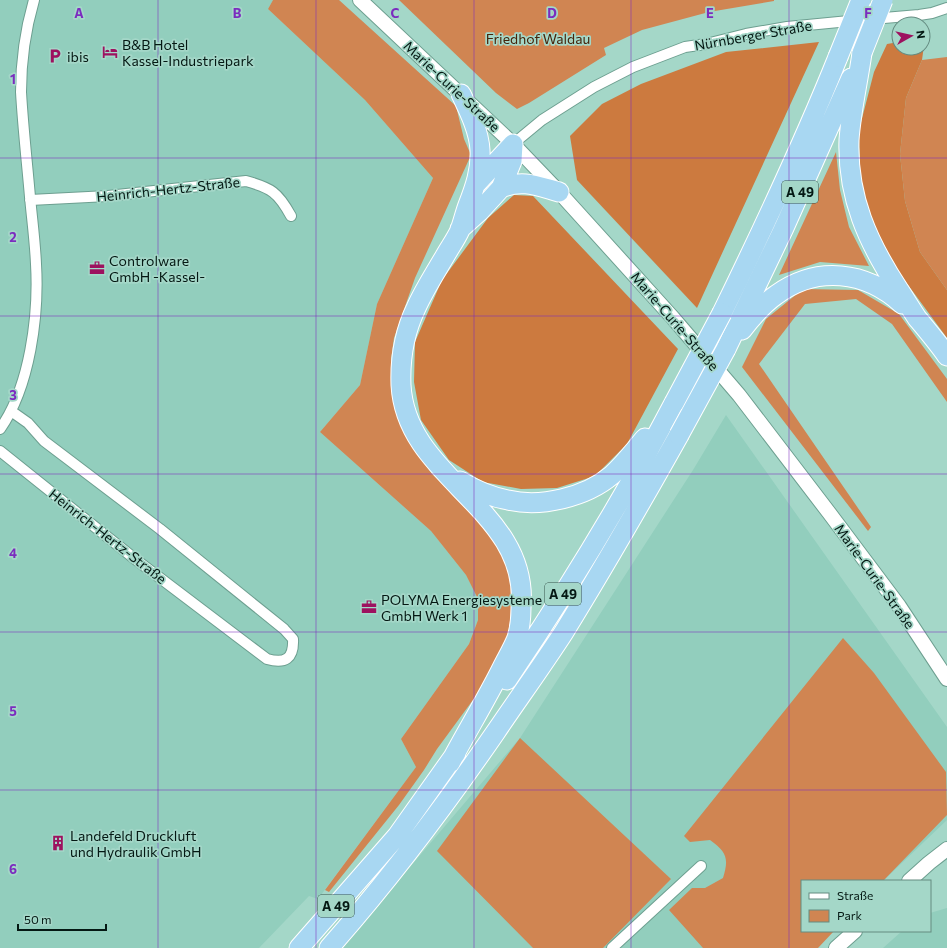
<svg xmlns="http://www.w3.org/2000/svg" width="947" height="948" font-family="Commissioner,sans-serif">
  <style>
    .built { fill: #92cebd }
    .green { fill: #d08552 }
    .forest { fill: #cc7a3f }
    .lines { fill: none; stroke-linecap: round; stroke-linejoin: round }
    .minor-casing { stroke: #6d9f90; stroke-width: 12 }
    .secondary-casing { stroke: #6d9f90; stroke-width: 16 }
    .motorway-casing { stroke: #fff; stroke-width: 21 }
    .minor { stroke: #fff; stroke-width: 10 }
    .secondary { stroke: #fff; stroke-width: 14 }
    .motorway { stroke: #a8d7f2; stroke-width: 19 }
    .motorway-bridge-casing { stroke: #fff; stroke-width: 21; stroke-linecap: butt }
    .motorway-bridge { stroke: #a8d7f2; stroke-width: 19 }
    .grid { fill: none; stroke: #7b2cbf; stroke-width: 1; stroke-opacity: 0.55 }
    .labels { text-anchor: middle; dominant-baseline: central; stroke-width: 3.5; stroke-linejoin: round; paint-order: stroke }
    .shield { fill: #a4d7c8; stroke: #345149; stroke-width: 1 }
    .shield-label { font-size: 13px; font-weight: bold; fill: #041813 }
    .street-label { font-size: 14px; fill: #041813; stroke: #a4d7c8 }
    .park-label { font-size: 14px; fill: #45240b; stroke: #a4d7c8 }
    .poi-label { font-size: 14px; fill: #041813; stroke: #a4d7c8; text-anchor: start }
    .grid-label { font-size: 13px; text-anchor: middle; font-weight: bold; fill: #7b2cbf; stroke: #a4d7c8; stroke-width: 3.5; stroke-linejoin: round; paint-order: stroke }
  </style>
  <rect width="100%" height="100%" fill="#a4d7c8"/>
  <!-- built -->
  <path class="built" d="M0,0H273L268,9L365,100L433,178L377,304L360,385L320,432L431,531L466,575L478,599V620L469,644L401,739L416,767L318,899L309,896L259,948H0Z
    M726,415L947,727V820L883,881H802V931L811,948H341L520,738L693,470Z
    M947,908V948H883L902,931H930V913Z"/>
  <!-- green -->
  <path class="green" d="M273,0H339L456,106L464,139L471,155L415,278L394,338L391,359V380L395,407L416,452L432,474L489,529L508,565L515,598L512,622L503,650L481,689L437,749L424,770L399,805L329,892L325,890L416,767L401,739L469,644L478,620V599L466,575L431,531L320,432L360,385L377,304L433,178L365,100L268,9Z
    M399,0H774V1L709,12L642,30L604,48L606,55L529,103L517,109L496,93Z
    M947,57V290L920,252L905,201L900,154L906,98L922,60Z
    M836,152L840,190L849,227L869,266L820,262L779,275Z
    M803,289L858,290L899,314L947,379V402L892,324L856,299L805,304L759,364L871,527L868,531L742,367L766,319Z
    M843,638L874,673L946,772L947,815L883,881H802V931H834L818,948H703L669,910L692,888H705L723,878C729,859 727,852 710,840L690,842L684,836Z
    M520,738L671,879L603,948H533L437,851Z"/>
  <!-- forest -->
  <path class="forest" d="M923,38H925L922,60L906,98L900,154L905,201L920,252L947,290V338L900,274L872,223L860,180L859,130L874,72L887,44L899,42V48H923Z
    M819,42L697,308L577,180L570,136L602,104L641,84L726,52Z
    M514,195L533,196L678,349L627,444L595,476L557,488L521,489L483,482L449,460L421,420L414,382L415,342L442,280L488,218Z"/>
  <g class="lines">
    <!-- minor casing -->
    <g class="minor-casing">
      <path id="minor" d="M513,144L542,120L594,87L633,67L685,47L706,44L746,34L787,27L849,21L919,15L932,13L947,8
        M30,200L108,196L246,181C271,188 278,192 291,216
        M0,429C30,387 39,315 36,264C35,241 32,219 30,197C27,162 23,127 21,92C21,60 25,31 34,0
        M0,451L135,559L267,659C285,664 294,659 293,639L284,629L160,529L44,441L28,423L11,411
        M612,948L701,866"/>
    </g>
    <!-- secondary casing -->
    <g class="secondary-casing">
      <path id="secondary" d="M360,0L513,144L559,192L673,318L739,395L830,514L899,606L947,679
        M909,881L929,863L947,849
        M836,948L855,931"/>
    </g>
    <!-- motorway casing -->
    <g class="motorway-casing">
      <path id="motorway" d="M862,53C858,82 851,111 849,140C847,197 868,243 899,290C905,299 911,309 917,318C927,330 938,343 947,356
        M476,184L513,144
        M501,188C523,179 537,186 559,192
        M460,229L479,212L501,188L512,161L513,144
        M722,313C763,229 803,144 838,57
        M742,330C752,317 763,304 776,295C817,265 866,271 902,304
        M726,349L784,228L851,78
        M460,481C475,490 491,497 508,500C541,508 586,497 612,475C624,464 634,451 645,438
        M507,680C567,591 624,498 674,403
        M450,763C467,731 486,700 502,668C507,658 513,648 517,638C520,628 521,618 521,608C530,508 406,480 401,385C400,359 405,331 416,308C424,290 435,273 445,256C450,247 456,239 460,230C463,222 465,213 468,205C475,187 481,170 480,150C479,131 469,111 461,94
        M299,948L397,836L456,753
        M329,948C389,880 444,807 495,733C518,699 542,666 564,632C604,567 642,501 679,435"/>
    </g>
    <!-- minor -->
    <use href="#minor" class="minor"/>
    <!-- secondary -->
    <use href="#secondary" class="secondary"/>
    <!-- motorway -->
    <use href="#motorway" class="motorway"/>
    <!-- motorway-bridge casing -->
    <g class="motorway-bridge-casing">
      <path id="motorway-bridge" d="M862,53L883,0
        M838,57L861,0
        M674,403L722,313
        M679,435L726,349"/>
    </g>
    <!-- motorway-bridge -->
    <use href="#motorway-bridge" class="motorway-bridge"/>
  </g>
  <!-- grid -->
  <path class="grid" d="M158,0V948M316,0V948M474,0V948M631,0V948M789,0V948M0,158H947M0,316H947M0,474H947M0,632H947M0,790H947"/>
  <!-- icons -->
  <defs>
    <g id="hotel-bare" transform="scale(1.2)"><path d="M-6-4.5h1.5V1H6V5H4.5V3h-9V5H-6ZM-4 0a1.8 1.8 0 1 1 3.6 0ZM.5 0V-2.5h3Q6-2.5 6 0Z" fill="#9d115f" stroke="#a4d7c8" stroke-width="2.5" paint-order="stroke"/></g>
    <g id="parking-bare" transform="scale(1.2)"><path d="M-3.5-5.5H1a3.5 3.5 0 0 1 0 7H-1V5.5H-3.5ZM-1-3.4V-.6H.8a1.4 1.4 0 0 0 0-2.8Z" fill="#9d115f" stroke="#a4d7c8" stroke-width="2.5" paint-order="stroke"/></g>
    <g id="office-bare" transform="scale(1.2)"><path d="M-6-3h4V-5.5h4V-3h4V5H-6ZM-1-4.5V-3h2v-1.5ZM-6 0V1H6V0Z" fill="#9d115f" stroke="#a4d7c8" stroke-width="2.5" paint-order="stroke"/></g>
    <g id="building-bare" transform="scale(1.2)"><path d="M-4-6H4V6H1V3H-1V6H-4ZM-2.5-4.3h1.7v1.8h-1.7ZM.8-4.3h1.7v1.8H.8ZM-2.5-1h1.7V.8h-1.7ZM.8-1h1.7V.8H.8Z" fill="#9d115f" stroke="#a4d7c8" stroke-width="2.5" paint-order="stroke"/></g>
  </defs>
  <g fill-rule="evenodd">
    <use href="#hotel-bare" x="110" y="52"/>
    <use href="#parking-bare" x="55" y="56"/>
    <use href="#office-bare" x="97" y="268"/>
    <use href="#office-bare" x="369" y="607"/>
    <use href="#building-bare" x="58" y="843"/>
  </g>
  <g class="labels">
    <!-- shield labels -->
    <g class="shield">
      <rect x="782" y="181" width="36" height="22" rx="3"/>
      <rect x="545" y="583" width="36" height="22" rx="3"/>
      <rect x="318" y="895" width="36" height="22" rx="3"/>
    </g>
    <g class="shield-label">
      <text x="800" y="192">A 49</text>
      <text x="563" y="594">A 49</text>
      <text x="336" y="906">A 49</text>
    </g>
    <!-- street labels -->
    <g class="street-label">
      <text transform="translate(753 35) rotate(-10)">Nürnberger Straße</text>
      <text transform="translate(452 86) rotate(43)">Marie-Curie-Straße</text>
      <text transform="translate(168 189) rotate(-6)">Heinrich-Hertz-Straße</text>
      <text transform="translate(675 321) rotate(49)">Marie-Curie-Straße</text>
      <text transform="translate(108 536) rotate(38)">Heinrich-Hertz-Straße</text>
      <text transform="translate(875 576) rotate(54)">Marie-Curie-Straße</text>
    </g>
    <!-- park labels -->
    <g class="park-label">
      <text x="538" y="38">Friedhof Waldau</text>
    </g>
    <!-- poi labels -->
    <g class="poi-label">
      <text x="122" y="44">B&amp;B Hotel<tspan x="122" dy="16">Kassel-Industriepark</tspan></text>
      <text x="67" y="56">ibis</text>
      <text x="109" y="260">Controlware<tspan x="109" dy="16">GmbH -Kassel-</tspan></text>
      <text x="381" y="599">POLYMA Energiesysteme<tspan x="381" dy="16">GmbH Werk 1</tspan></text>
      <text x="70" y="835">Landefeld Druckluft<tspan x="70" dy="16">und Hydraulik GmbH</tspan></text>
    </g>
  </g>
  <g class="grid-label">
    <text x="79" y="18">A</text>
    <text x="237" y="18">B</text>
    <text x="395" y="18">C</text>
    <text x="552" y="18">D</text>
    <text x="710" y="18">E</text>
    <text x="868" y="18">F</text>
    <text x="13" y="84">1</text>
    <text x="13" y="242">2</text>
    <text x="13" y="400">3</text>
    <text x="13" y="558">4</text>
    <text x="13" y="716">5</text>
    <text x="13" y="874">6</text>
  </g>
  <!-- legend -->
  <rect x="801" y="880" width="130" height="52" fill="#a4d7c8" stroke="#648b80"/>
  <rect x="809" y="893" width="20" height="6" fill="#ffffff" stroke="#648b80"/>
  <text x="837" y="900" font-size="12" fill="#041813">Straße</text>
  <rect x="809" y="910" width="20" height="12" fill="#d08552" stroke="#648b80"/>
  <text x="837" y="920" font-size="12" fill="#041813">Park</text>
  <!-- north arrow -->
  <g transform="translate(911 36) rotate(82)"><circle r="19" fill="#a4d7c8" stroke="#648b80"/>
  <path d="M0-3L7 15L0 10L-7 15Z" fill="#9d115f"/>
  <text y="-6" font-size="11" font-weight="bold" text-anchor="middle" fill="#041813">N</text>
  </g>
  <!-- scale -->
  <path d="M18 924v6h88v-6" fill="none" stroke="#041813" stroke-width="2"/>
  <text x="24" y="924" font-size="12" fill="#041813" stroke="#a4d7c8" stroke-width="3" paint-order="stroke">50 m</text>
</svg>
